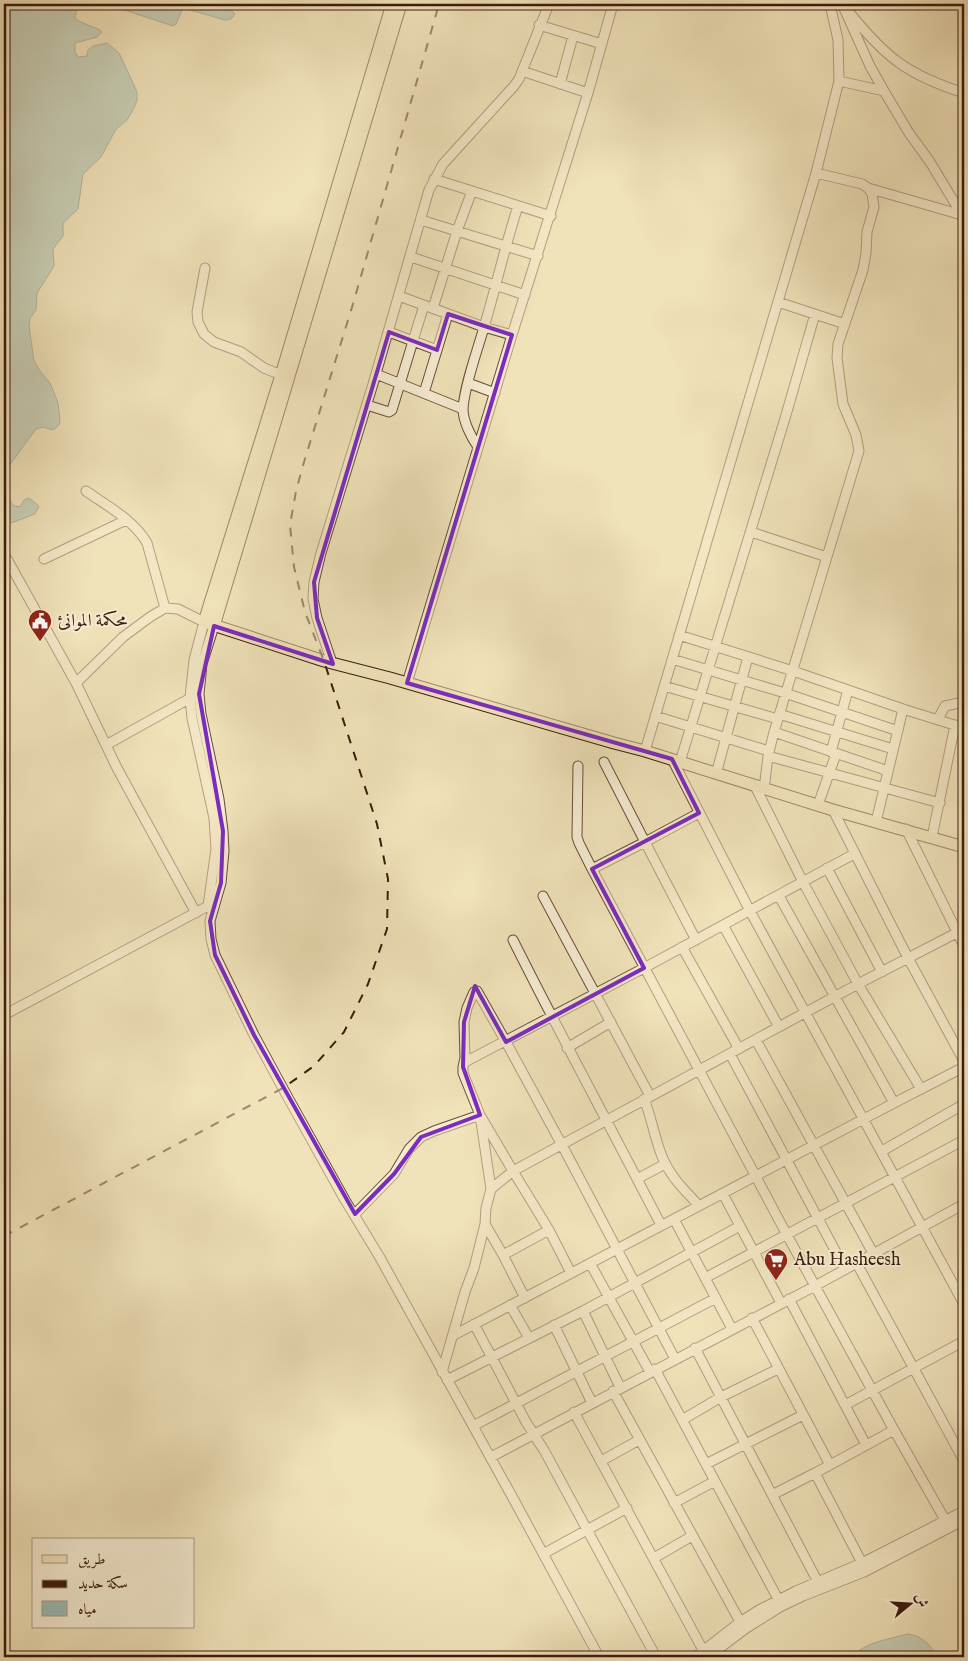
<svg xmlns="http://www.w3.org/2000/svg" width="968" height="1661" font-family="'IM FELL English',Amiri,serif">
  <style>
    .water { fill: #9cbcb6; stroke: #767c72 }
    .lines { fill: none; stroke-linecap: round; stroke-linejoin: round }
    .minor-casing { stroke: #694d38; stroke-width: 11 }
    .major-casing { stroke: #3c1b0d; stroke-width: 13 }
    .minor { stroke: #f5ecd2; stroke-width: 9 }
    .major { stroke: #f0e2b9; stroke-width: 11 }
    .rail { stroke: #3c1b0d; stroke-width: 2; stroke-dasharray: 9 9; stroke-linecap: butt }
    .marked { fill: none; stroke: #7b2cbf; stroke-width: 4; stroke-linejoin: round }
    .labels { text-anchor: middle; dominant-baseline: central; stroke-width: 4; stroke-linejoin: round; paint-order: stroke }
    .poi-label { font-size: 18px; fill: #3c1b0d; stroke: #f5ecd2; text-anchor: start }
  </style>
  <rect width="100%" height="100%" fill="#f0e2b9"/>
  <filter id="stains"><feTurbulence type="fractalNoise" baseFrequency=".004" numOctaves="4"/><feColorMatrix values="0 0 0 0 .2 0 0 0 0 .09 0 0 0 0 .02 0 0 0 .5 -.17"/></filter>
  <radialGradient id="worn" r=".72"><stop offset=".6" stop-color="#630" stop-opacity="0"/><stop offset="1" stop-color="#630" stop-opacity=".3"/></radialGradient>
  <!-- water -->
  <path class="water" d="M4,4H78L75,16L76,20L100,30L102,32L97,37L75,43V52L78,57L87,56L88,50L93,46L107,43L119,53L127,70L137,92V100L134,108L127,120L116,129L101,157L83,174L78,209L63,223V236L53,249L54,266L37,293L36,310L30,318L29,326L34,361L40,371L50,383L58,403L60,420L59,425L53,430L43,427L36,429L4,473Z
    M106,4H218L231,10L235,14L231,19L225,20L183,8L176,24L173,26Z
    M4,481L10,485L8,498L14,506L20,507L24,500L29,498L39,506L35,514L11,523L4,522Z
    M908,1634C923,1636 930,1645 938,1657H852C864,1642 890,1639 908,1634Z"/>
  <g class="lines">
    <!-- minor casing -->
    <g class="minor-casing">
      <path id="minor" d="M842,4L870,66L884,91L909,133L930,162L962,215L964,216
        M849,12C886,58 908,75 964,93
        M539,25L602,44
        M522,71L588,93
        M839,81L884,91
        M560,84L573,36
        M434,179L551,216
        M868,188L962,215
        M421,220L538,256
        M411,257L525,295
        M205,268L197,312L198,322L204,334L214,342L241,352L264,368L286,377
        M399,296L484,327L512,335
        M778,302L845,324
        M433,308L457,231L472,191
        M389,332L437,350
        M376,374L463,409
        M468,383L495,393
        M424,393L448,314
        M367,405L389,412L392,410L424,305
        M478,447C471,437 463,421 463,409C464,386 478,349 484,327C496,287 505,246 518,206
        M86,491C107,506 134,520 147,543L165,608
        M751,532L827,557
        M7,559L76,683
        M44,559L126,520
        M214,626L202,664L199,694L201,714L219,799L223,831L224,851L221,883L210,921L211,939L215,955L254,1035L286,1094L345,1200L379,1256L514,1500L599,1657
        M679,635L793,671L903,709L964,728
        M672,659L785,693L898,731
        M332,663L317,618L313,599L314,582L321,553L373,384L429,190L443,164L514,86L519,79L549,4
        M407,683L512,335L588,93L613,4
        M664,686L778,719
        M779,714L893,749
        M655,716L769,751
        M938,719L945,706L964,702
        M774,732L888,771
        M106,745L194,696
        M645,751L816,173L839,81L838,40L830,4
        M831,752L848,690
        M768,756L940,803
        M672,759L750,911L964,1304
        M604,762L645,842L592,869L787,1235L894,1430L949,1527
        M680,762L786,415L815,314
        M578,766L577,837L579,843L592,869
        M716,774L748,657
        M755,786L803,882L858,984L921,1089
        M764,789L768,756L774,732L859,451L856,435L843,404L837,358L838,344L863,270L866,253L867,232L874,207L872,194L868,188L862,184L816,173
        M818,805L836,754
        M833,810L908,958L964,1061
        M876,822L903,709
        M906,829L964,946
        M932,837L955,725
        M827,868L882,972
        M543,896L650,1096
        M779,896L894,1103
        M196,913L117,768L76,683L123,637L150,617L165,608L178,609L204,622L194,660L190,697L192,718L214,818L216,849L208,906L212,911
        M723,925L779,1027
        M513,940C561,1036 612,1130 661,1225
        M696,940L645,842L699,813
        M682,947L739,1049
        M4,1015L208,906
        M756,1040L873,1253
        M567,1048L611,1022
        M730,1054L845,1269
        M465,1062L644,968L854,854
        M644,1099C654,1123 656,1152 671,1173C678,1185 690,1195 699,1206
        M882,1151L964,1104
        M637,1179L665,1164
        M723,1194L781,1303
        M355,1214L394,1174L409,1149L421,1137L434,1131L480,1115L491,1189
        M674,1219L732,1329
        M485,1224L503,1255L525,1298
        M503,1255L549,1230
        M856,1262L964,1461
        M590,1263L650,1372
        M571,1273L549,1230L513,1171L858,984L964,929
        M705,1278L964,1140
        M789,1299L866,1445
        M510,1305L529,1338
        M583,1311L620,1387
        M752,1318L830,1465L815,1473
        M474,1324L526,1422L545,1452L656,1657
        M554,1325L592,1403
        M454,1335L894,1103L964,1067
        M695,1348L820,1586
        M655,1369L778,1599
        M442,1372L465,1292L474,1268L485,1224L486,1208L491,1189L513,1171L480,1115L463,1073V1067L465,1058L464,1022L467,1008L474,992L477,991L506,1042L562,1145L675,1359
        M447,1380L583,1311L740,1226
        M613,1391L743,1627
        M845,1405L964,1341
        M574,1412L703,1650
        M682,1420L721,1397L778,1369
        M473,1426L716,1298
        M491,1457L815,1286L964,1204
        M601,1461L639,1440
        M706,1464L803,1415
        M830,1465L894,1430
        M772,1495L815,1473L862,1563
        M674,1503L715,1481
        M543,1554L627,1508
        M654,1558L692,1536
        M695,1657L740,1622L759,1610L796,1591L862,1563L964,1511
        M708,1657L745,1629L780,1607L803,1596L864,1572L964,1520"/>
    </g>
    <!-- major casing -->
    <g class="major-casing">
      <path id="major" d="M392,4L281,375L204,622L324,661L390,678L614,743L645,751L833,810L964,847
        M214,626L401,4"/>
    </g>
    <!-- minor -->
    <use href="#minor" class="minor"/>
    <!-- major -->
    <use href="#major" class="major"/>
    <!-- rail -->
    <path class="rail" d="M4,1236L283,1088L314,1066L344,1032L368,984L387,929L388,879L377,824L324,661L305,612L294,567L290,525L296,491L304,462L353,304L439,4"/>
  </g>
  <!-- marked area -->
  <path d="M0 0H968V1661H0ZM448,314L512,335L407,683L672,759L699,813L592,869L644,968L506,1042L475,986L464,1022L463,1067L480,1115L421,1137L394,1174L355,1214L254,1035L215,955L210,921L221,883L223,831L199,694L214,626L333,664L317,618L314,582L389,332L437,350Z" fill="#f0e2b9" fill-opacity=".55" fill-rule="evenodd"/>
  <path class="marked" d="M448,314L512,335L407,683L672,759L699,813L592,869L644,968L506,1042L475,986L464,1022L463,1067L480,1115L421,1137L394,1174L355,1214L254,1035L215,955L210,921L221,883L223,831L199,694L214,626L333,664L317,618L314,582L389,332L437,350Z"/>
  <!-- icons -->
  <defs>
    <g id="civic-pin" transform="scale(1.25)"><path d="M0 17L-7.5 6A9.5 9.5 0 1 1 7.5 6Z" fill="#8f2418" stroke="#f5ecd2"/><path d="M-.6-6.5H3V-4.5H.6V-3L4-1V1h2V6H-6V1h2V-1L-.6-3ZM-1.2 2.5V6h2.4V2.5Z" fill="#fff"/></g>
    <g id="supermarket-pin" transform="scale(1.25)"><path d="M0 17L-7.5 6A9.5 9.5 0 1 1 7.5 6Z" fill="#8f2418" stroke="#f5ecd2"/><path d="M-6-5.5h2.5l.6 2H6L4.5 2H-2.5L-4.4-4H-6ZM-1.5 3.2a1.3 1.3 0 1 0 .1 0ZM3 3.2a1.3 1.3 0 1 0 .1 0Z" fill="#fff"/></g>
  </defs>
  <g fill-rule="evenodd">
    <use href="#civic-pin" x="40" y="621"/>
    <use href="#supermarket-pin" x="776" y="1260"/>
  </g>
  <g class="labels">
    <!-- poi labels -->
    <g class="poi-label">
      <text x="58" y="621">محكمة الموانئ</text>
      <text x="794" y="1260">Abu Hasheesh</text>
    </g>
  </g>
  <!-- margin -->
  <rect width="968" height="1661" fill="none" stroke="#f0e2b9" stroke-width="20"/>
  <rect x="5" y="5" width="958" height="1651" fill="none" stroke="#3c1b0d" stroke-width="2.5"/>
  <rect x="10" y="10" width="948" height="1641" fill="none" stroke="#3c1b0d"/>
  <!-- legend -->
  <rect x="32" y="1538" width="162" height="90" fill="#f5ecd2" stroke="#ab9883"/>
  <rect x="42" y="1555" width="25" height="8" fill="#f0e2b9" stroke="#ab9883"/>
  <text x="78" y="1564" font-size="15" fill="#3c1b0d">طريق</text>
  <rect x="42" y="1580" width="25" height="8" fill="#3c1b0d" stroke="#ab9883"/>
  <text x="78" y="1588" font-size="15" fill="#3c1b0d">سكة حديد</text>
  <rect x="42" y="1601" width="25" height="15" fill="#9cbcb6" stroke="#ab9883"/>
  <text x="78" y="1614" font-size="15" fill="#3c1b0d">مياه</text>
  <!-- north arrow -->
  <g transform="translate(910 1604) rotate(72)" stroke="#f5ecd2" stroke-width="4" paint-order="stroke">
  <path d="M0-4L9 19L0 12L-9 19Z" fill="#3c1b0d"/>
  <text y="-8" font-size="14" font-weight="bold" text-anchor="middle" fill="#3c1b0d">ش</text>
  </g>
  <rect width="100%" height="100%" filter="url(#stains)"/>
  <rect width="100%" height="100%" fill="url(#worn)"/>
</svg>
